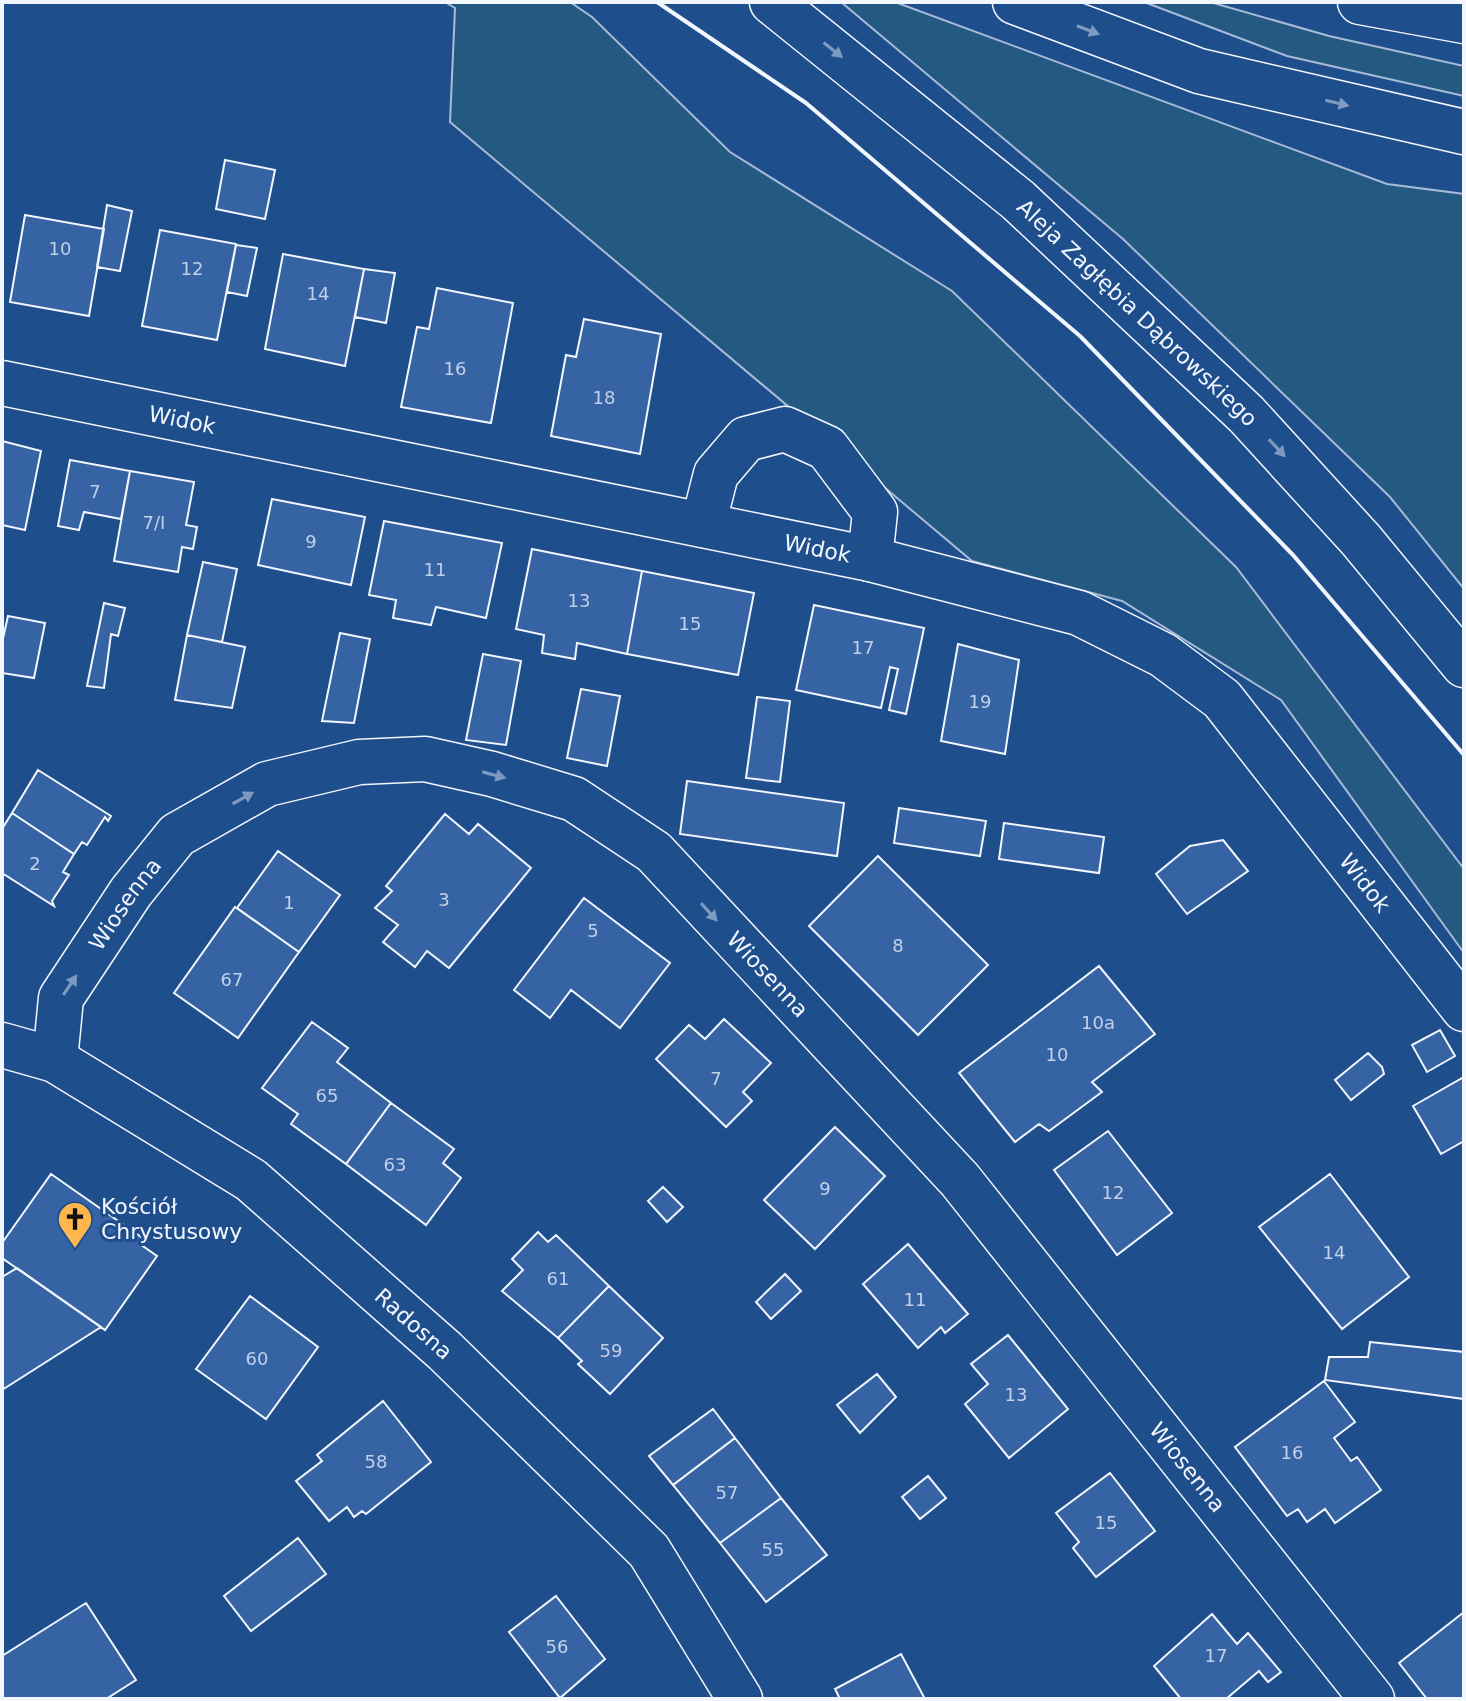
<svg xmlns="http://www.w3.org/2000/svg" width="1466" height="1701" font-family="'DejaVu Sans',sans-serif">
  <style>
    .green { fill: #245a82; stroke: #a8bbd7; stroke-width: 2 }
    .building { fill: #3563a3; stroke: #f2f6ff; stroke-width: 2 }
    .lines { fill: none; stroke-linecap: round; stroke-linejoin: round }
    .minor-casing { stroke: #f2f6ff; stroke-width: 47 }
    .major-casing { stroke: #f2f6ff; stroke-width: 47 }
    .minor { stroke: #1f4e8c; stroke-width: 44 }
    .major { stroke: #1f4e8c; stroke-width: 44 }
    .wall { stroke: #f2f6ff; stroke-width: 4 }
    .oneway { fill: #7e9ac0 }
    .labels { text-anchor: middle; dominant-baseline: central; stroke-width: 6; stroke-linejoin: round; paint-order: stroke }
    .number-label { font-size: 18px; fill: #c3d1e8 }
    .street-label { font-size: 22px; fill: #f2f6ff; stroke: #1f4e8c }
    .poi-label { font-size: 22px; fill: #f2f6ff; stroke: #1f4e8c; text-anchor: start }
  </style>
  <rect width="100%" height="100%" fill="#1f4e8c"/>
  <!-- green -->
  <path class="green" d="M445,2H570L592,17L730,152L952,291L1236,567L1464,869V953L1281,700L1122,601L972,561L450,122L455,8Z
    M841,2H895L1387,184L1464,194V589L1390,497L1123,239Z
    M1144,2H1210L1329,36L1464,66V96L1287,56Z"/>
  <!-- building -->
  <path class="building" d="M225,160L275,170L265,219L216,209Z
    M107,205L132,211L120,271L97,267Z
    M25,215L104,229L89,316L10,302Z
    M160,230L236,244L217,340L142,326Z
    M236,245L257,248L247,296L227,292Z
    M283,254L364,269L345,366L265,349Z
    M364,269L395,273L386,323L355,317Z
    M437,288L513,303L491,423L401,407L417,327L429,329Z
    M584,319L661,334L640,454L551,436L566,355L576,357Z
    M2,441L41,451L25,530L2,525Z
    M70,460L130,471L121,519L84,512L79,530L58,526Z
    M130,471L194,482L186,525L197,527L193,549L182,547L178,572L114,561Z
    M272,499L365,517L351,585L258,565Z
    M384,521L502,543L486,618L436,607L431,625L393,618L396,600L369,595Z
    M532,549L642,571L627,654L577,643L575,659L542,653L544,635L516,629Z
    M203,562L237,569L222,642L187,635Z
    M642,571L754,593L738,675L627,654Z
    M104,603L125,608L118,636L111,634L104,688L87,686Z
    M814,605L924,628L906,714L889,710L898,669L890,667L881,708L796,690Z
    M8,616L45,623L34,678L2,673V643Z
    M340,633L370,639L354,723L322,721Z
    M187,635L245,647L232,708L175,700Z
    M958,644L1019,660L1005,754L941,741Z
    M483,654L521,661L506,745L466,740Z
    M581,689L620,696L607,766L567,758Z
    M757,697L790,701L780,782L746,778Z
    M38,770L111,816L108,821L105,817L87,845L82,842L74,854L12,813Z
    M687,781L844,803L837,856L680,834Z
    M899,808L986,821L980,856L894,843Z
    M12,813L74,854L63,872L69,875L52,901L54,906L2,873V829Z
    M445,814L469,834L478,824L531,868L449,968L427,951L415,967L383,942L398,925L375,908L392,891L386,886Z
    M1004,823L1104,837L1099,873L999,859Z
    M1223,840L1248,871L1187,914L1156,874L1190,846Z
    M278,851L340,895L299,952L237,908Z
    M878,856L988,965L918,1035L809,926Z
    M584,898L670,963L620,1028L571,990L550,1018L514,990Z
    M235,907L299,952L238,1038L174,993Z
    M1099,966L1155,1034L1092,1082L1102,1092L1049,1131L1039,1124L1015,1142L959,1073Z
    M724,1019L771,1063L743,1092L752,1101L726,1127L656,1059L689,1025L705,1039Z
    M312,1022L348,1048L337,1062L391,1103L346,1164L291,1124L298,1114L262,1088Z
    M1440,1030L1455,1056L1427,1072L1412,1045Z
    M1368,1053L1382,1067L1384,1074L1351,1100L1335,1080Z
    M1464,1077V1141L1441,1154L1413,1106Z
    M391,1103L454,1149L443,1163L461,1178L426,1225L346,1164Z
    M835,1127L885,1176L815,1249L764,1200Z
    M1108,1131L1172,1213L1117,1255L1054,1170Z
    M51,1174L144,1239L140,1244L157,1256L105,1330L2,1258V1243Z
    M1330,1174L1409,1277L1342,1329L1259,1227Z
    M663,1187L683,1207L667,1222L648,1201Z
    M538,1232L548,1242L556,1235L609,1286L558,1338L502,1291L523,1270L512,1259Z
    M908,1244L968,1314L945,1333L941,1327L918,1348L863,1284Z
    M17,1268L101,1327L2,1390V1277Z
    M785,1274L801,1291L771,1319L756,1302Z
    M609,1286L663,1338L610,1394L578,1364L582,1361L558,1338Z
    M250,1296L318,1347L266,1419L196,1369Z
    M1008,1335L1068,1409L1009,1458L965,1404L988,1384L971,1364Z
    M1370,1342L1464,1352V1399L1325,1380L1329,1357H1368Z
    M877,1374L896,1397L860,1433L837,1405Z
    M1324,1381L1355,1422L1334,1438L1351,1461L1357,1457L1381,1490L1335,1523L1325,1509L1307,1522L1298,1509L1287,1516L1235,1447Z
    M383,1401L431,1462L366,1514L362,1511L354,1517L347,1507L329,1521L296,1481L322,1461L317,1455Z
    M713,1409L735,1438L673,1485L649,1456Z
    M735,1438L781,1498L720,1543L673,1485Z
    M1110,1473L1155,1531L1096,1577L1073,1548L1079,1542L1056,1513Z
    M928,1476L946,1498L920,1519L902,1497Z
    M781,1498L827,1555L766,1602L720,1543Z
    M298,1538L326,1574L251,1631L224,1596Z
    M556,1596L605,1659L560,1698L509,1632Z
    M86,1603L136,1680L106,1699H2V1656Z
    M1464,1612V1699H1427L1399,1663Z
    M1212,1614L1237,1644L1248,1633L1281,1672L1268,1682L1259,1671L1226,1699H1181L1154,1666Z
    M901,1654L925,1699H840L835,1689Z"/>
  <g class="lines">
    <!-- minor casing -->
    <g class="minor-casing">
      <g id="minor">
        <path id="s1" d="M2,383L870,559L1079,613L1163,655L1222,699L1464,1009"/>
        <path d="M703,525L716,474L746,439L785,429L827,448L875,512L870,559"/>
        <path id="s2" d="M2,1045L55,1060L251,1180L445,1351L649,1551L740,1699"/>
        <path id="s3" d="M55,1060L61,998L131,892L177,835L267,784L359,762L425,759L492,774L574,799L654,852L960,1180L1372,1699"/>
      </g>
    </g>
    <!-- major casing -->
    <g class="major-casing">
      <g id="major">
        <path id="s4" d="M772,2L1018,200L1246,414L1361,540L1464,665"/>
        <path d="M1015,2L1199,71L1464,132"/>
        <path d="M1360,2L1464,21"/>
      </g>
    </g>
    <!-- minor -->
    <use href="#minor" class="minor"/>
    <!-- major -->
    <use href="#major" class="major"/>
    <!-- wall -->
    <path class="wall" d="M657,2L806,103L1080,336L1293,555L1464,755"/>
  </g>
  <!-- one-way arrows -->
  <defs><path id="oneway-solid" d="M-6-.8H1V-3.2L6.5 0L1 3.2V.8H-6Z" transform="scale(2)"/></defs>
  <g class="oneway">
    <use href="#oneway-solid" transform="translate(1088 30) rotate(21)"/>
    <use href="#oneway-solid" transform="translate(833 50) rotate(38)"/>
    <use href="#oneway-solid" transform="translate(1337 103) rotate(13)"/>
    <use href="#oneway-solid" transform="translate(1277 448) rotate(47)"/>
    <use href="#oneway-solid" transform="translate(494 775) rotate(15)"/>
    <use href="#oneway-solid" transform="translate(243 798) rotate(-29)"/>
    <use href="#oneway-solid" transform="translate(709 912) rotate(48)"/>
    <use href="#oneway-solid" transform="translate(70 985) rotate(-56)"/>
  </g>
  <!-- icons -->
  <defs>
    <g id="church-pin" transform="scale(1.8)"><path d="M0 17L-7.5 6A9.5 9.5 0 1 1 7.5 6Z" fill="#ffb74d" stroke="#1f4e8c"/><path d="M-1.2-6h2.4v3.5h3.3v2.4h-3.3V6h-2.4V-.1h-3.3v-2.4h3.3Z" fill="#111"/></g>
  </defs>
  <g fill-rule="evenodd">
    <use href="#church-pin" x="75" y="1219"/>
  </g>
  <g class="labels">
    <!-- number labels -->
    <g class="number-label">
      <text x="60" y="248">10</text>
      <text x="192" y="268">12</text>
      <text x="318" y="293">14</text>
      <text x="455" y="368">16</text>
      <text x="604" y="397">18</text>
      <text x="95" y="491">7</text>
      <text x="154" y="522">7/I</text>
      <text x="311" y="541">9</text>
      <text x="435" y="569">11</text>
      <text x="579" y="600">13</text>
      <text x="690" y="623">15</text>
      <text x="863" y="647">17</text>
      <text x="980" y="701">19</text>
      <text x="35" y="863">2</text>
      <text x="444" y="899">3</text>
      <text x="289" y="902">1</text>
      <text x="593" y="930">5</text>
      <text x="898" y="945">8</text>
      <text x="232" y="979">67</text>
      <text x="1098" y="1022">10a</text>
      <text x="1057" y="1054">10</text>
      <text x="716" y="1078">7</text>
      <text x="327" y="1095">65</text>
      <text x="395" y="1164">63</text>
      <text x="825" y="1188">9</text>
      <text x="1113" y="1192">12</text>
      <text x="1334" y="1252">14</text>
      <text x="558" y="1278">61</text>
      <text x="915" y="1299">11</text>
      <text x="611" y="1350">59</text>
      <text x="257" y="1358">60</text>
      <text x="1016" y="1394">13</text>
      <text x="1292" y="1452">16</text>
      <text x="376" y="1461">58</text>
      <text x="727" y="1492">57</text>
      <text x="1106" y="1522">15</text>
      <text x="773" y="1549">55</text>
      <text x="557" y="1646">56</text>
      <text x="1216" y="1655">17</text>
    </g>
    <!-- street labels -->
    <g class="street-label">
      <text stroke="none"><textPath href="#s4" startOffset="480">Aleja Zagłębia Dąbrowskiego</textPath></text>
      <text stroke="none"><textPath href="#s1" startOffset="184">Widok</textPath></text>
      <text stroke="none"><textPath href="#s1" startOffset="832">Widok</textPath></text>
      <text stroke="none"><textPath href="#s1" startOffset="1502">Widok</textPath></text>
      <text stroke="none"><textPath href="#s3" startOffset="176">Wiosenna</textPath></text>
      <text stroke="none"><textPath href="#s3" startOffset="944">Wiosenna</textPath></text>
      <text stroke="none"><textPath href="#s2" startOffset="502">Radosna</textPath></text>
      <text stroke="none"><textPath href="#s3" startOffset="1592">Wiosenna</textPath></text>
    </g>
    <!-- poi labels -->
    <g class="poi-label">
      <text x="101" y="1206">Kościół<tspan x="101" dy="25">Chrystusowy</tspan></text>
    </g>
  </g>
  <!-- border -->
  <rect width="1466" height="1701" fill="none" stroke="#f2f6ff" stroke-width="8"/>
</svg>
